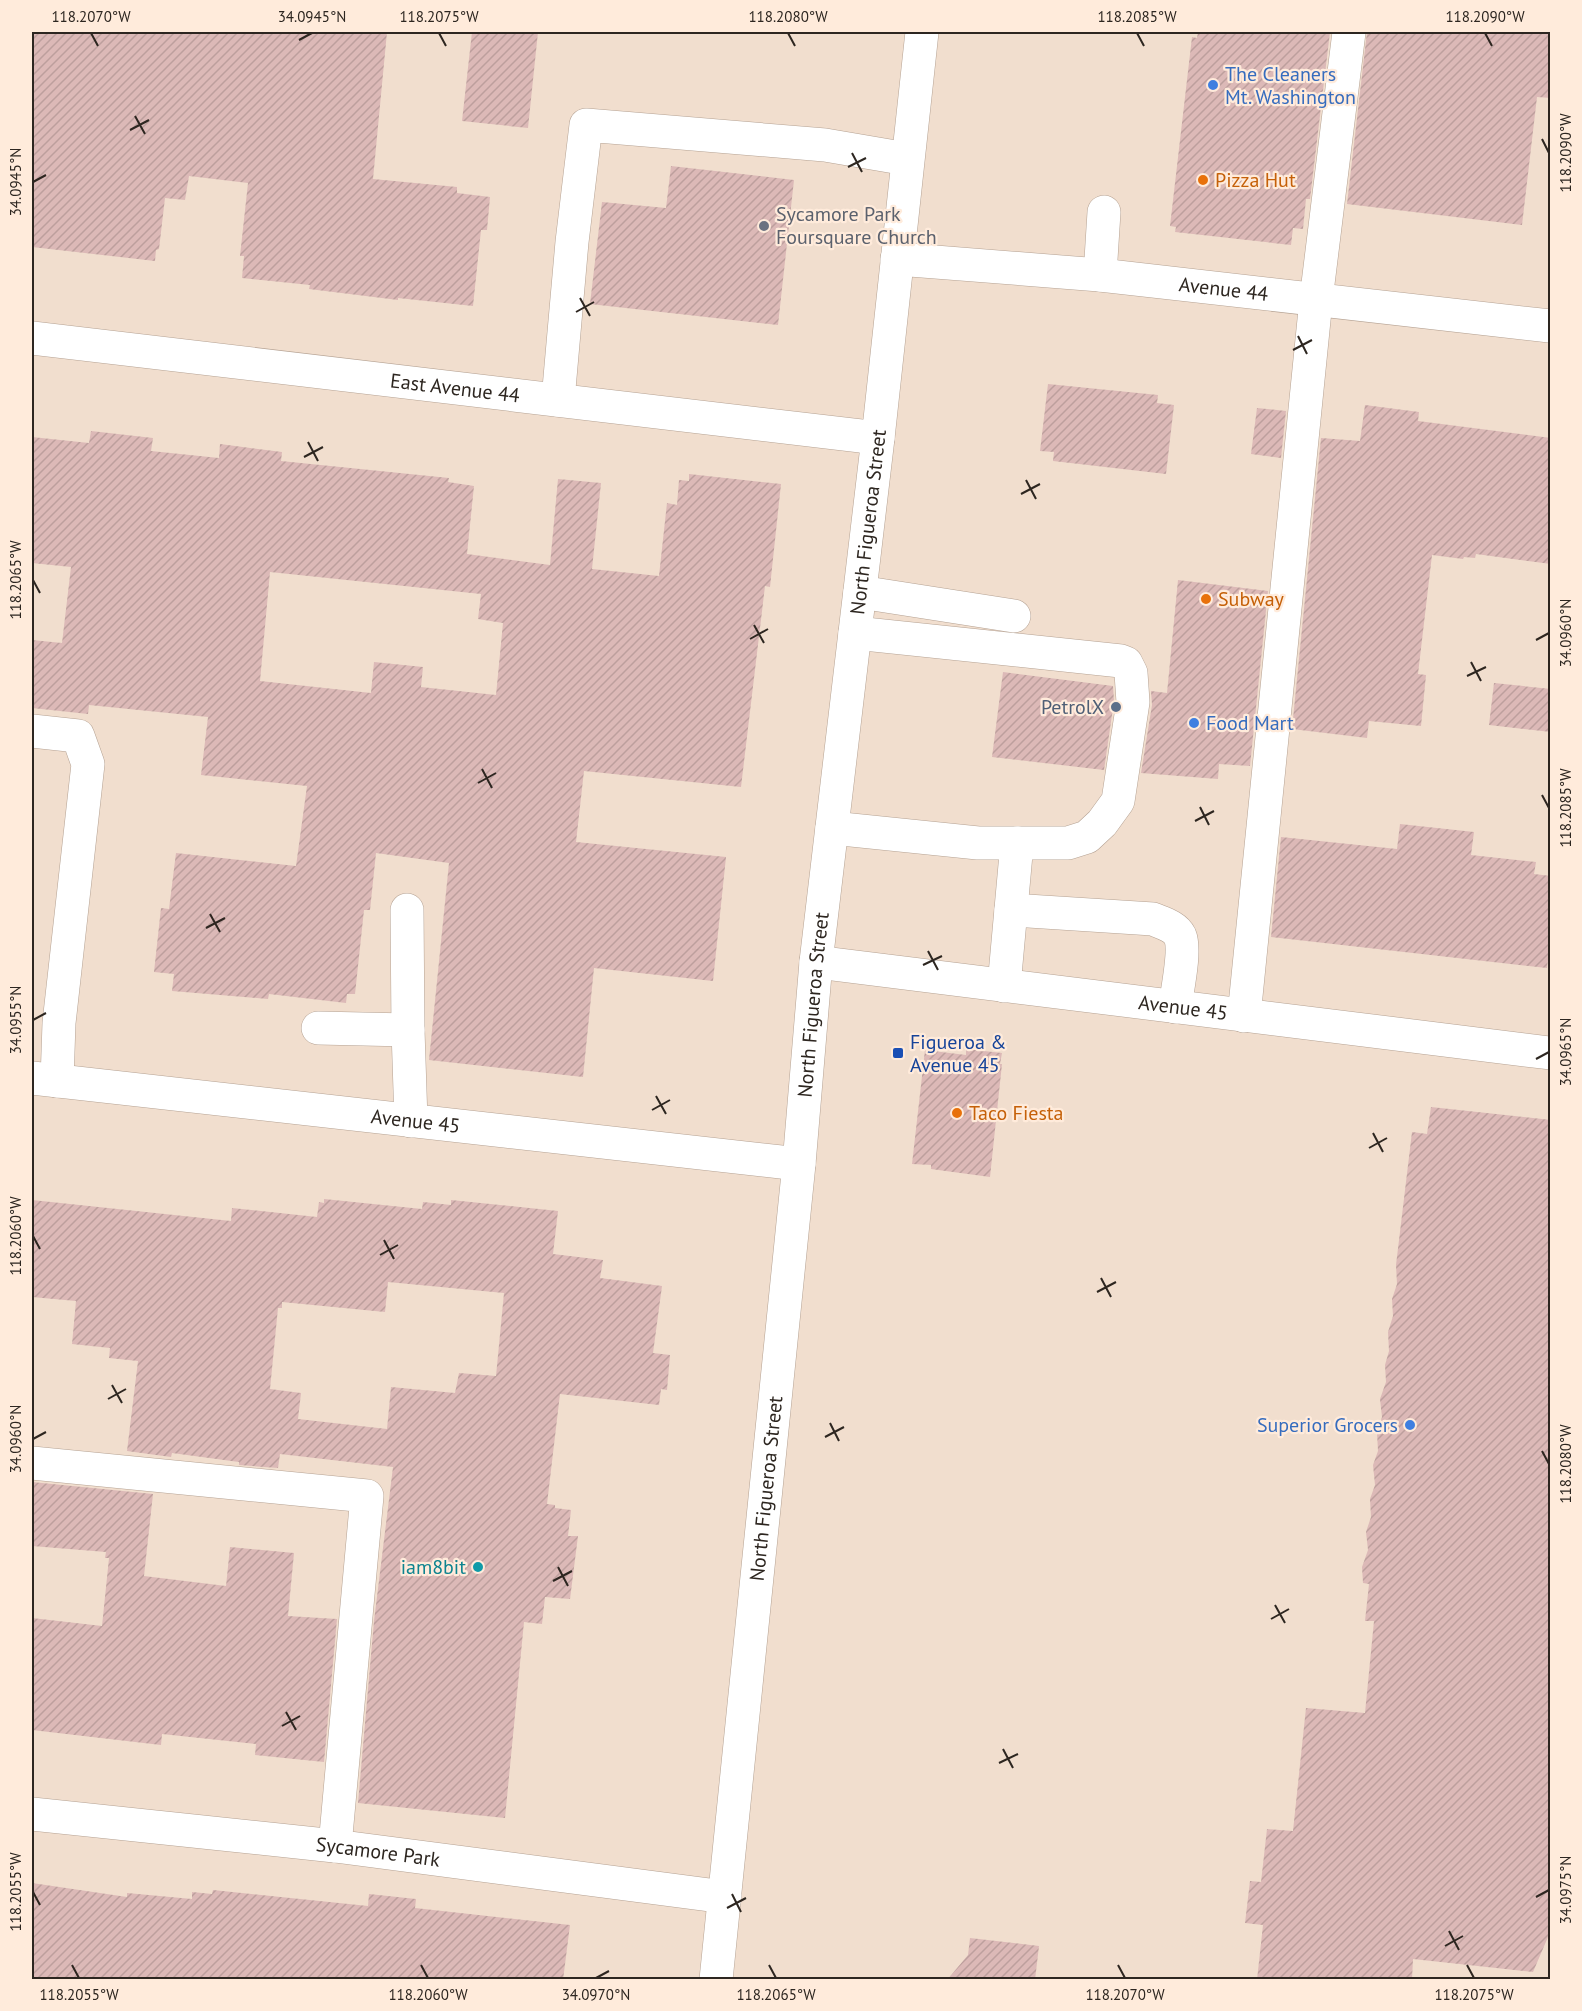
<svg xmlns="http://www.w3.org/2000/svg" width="1582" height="2011" font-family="'PT Sans',sans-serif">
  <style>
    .building { fill: url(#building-hatch); fill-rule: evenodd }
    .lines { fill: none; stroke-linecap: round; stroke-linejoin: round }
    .minor-casing { stroke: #b5a293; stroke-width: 34 }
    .major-casing { stroke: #b5a293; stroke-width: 34 }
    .minor { stroke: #fff; stroke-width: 33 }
    .major { stroke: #fff; stroke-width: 33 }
    .ticks { fill: none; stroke: #2d2620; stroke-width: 2 }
    .shop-dot { fill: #3f7fe0; stroke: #ffebdb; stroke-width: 2 }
    .food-dot { fill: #e8710a; stroke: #ffebdb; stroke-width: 2 }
    .worship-dot { fill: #6b7280; stroke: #ffebdb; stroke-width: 2 }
    .service-dot { fill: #5c6f8a; stroke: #ffebdb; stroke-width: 2 }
    .transit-dot { fill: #1a4fb4; stroke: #ffebdb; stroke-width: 2 }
    .culture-dot { fill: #0f9aa8; stroke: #ffebdb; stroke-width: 2 }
    .labels { text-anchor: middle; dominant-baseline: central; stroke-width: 4.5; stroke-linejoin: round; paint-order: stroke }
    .shop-label { font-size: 20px; fill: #366cbe; stroke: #ffebdb; text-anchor: start }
    .food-label { font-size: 20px; fill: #c56008; stroke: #ffebdb; text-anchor: start }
    .worship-label { font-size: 20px; fill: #5b616d; stroke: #ffebdb; text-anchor: start }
    .street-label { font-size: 20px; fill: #2d2620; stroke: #ffebdb }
    .service-label { font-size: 20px; fill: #4e5e75; stroke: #ffebdb; text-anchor: end }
    .transit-label { font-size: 20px; fill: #164399; stroke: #ffebdb; text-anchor: start }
    .culture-label { font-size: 20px; fill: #0d838f; stroke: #ffebdb; text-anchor: end }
    .neatline { fill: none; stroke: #2d2620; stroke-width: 2 }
    .ticks-label { font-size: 15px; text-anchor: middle; fill: #2d2620 }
  </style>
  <defs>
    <pattern id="building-hatch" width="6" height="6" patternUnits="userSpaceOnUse" patternTransform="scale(1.5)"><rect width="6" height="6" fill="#dcb9b7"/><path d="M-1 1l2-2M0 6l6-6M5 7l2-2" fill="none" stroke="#bd9f9d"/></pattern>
  </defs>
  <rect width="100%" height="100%" fill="#f1dece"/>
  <!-- building -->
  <path class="building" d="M34,32H387L373,179L457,187V193L490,197L487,230H481L473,306L398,298V300L309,289L310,285L242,278L244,256H240L248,183L189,176L185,200L165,198L159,249L156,250L155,261L32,247V52Z
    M472,32H538L528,128L462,121Z
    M1198,32H1330L1310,199H1306L1303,229L1293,228L1291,245L1175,232L1176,227L1170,226L1192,37L1197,38Z
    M1367,32H1551V98L1537,97L1522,225L1347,204Z
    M671,166L794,180L778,325L590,304L602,202L666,208Z
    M1048,384L1158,395L1157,403L1174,405L1166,474L1053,461L1054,452L1040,451Z
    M1365,405L1419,412L1418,421L1551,438V564L1476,554L1475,558L1464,557L1463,559L1432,555L1418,674L1426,675L1421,726L1369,721L1367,738L1292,729L1321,438L1360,441Z
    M1257,408L1286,411L1281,458L1251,454Z
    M91,431L153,438L151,451L219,458L220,444L282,452L281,461L449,478L448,482L474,486L467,554L550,565L558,479L601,483L592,569L659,576L667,503L677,505L679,480L689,481V474L781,484L770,587L765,586L741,787L584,771L576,842L726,857L713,981L594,968L583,1077L429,1060L449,863L376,853L370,910H364L355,994H347L346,1003L269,994L268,999L172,991L174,974L154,972L161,908L169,909L176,853L296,866L307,786L201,775L208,717L89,705L88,714L32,708V640L62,643L71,567L32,563V437L89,443ZM270,572L481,594L478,619L503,623L496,695L421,687L423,667L374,662L371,693L260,681Z
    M1178,580L1268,591L1250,766L1219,764L1218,779L1141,773L1152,705L1151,691L1167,693Z
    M1003,672L1113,686L1114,701L1104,770L992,757Z
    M1494,683L1551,689V732L1489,725Z
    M1400,824L1474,832L1471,855L1536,862L1534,874L1551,876V935L1547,968L1271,937L1281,837L1397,849Z
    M966,1049L1002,1053L1000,1064H1002L990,1177L931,1169V1165L912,1164L925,1050L966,1055Z
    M1431,1107L1551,1120V1930L1533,1972L1413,1959L1412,1980H1257L1263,1925L1245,1923L1250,1881L1261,1882L1267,1829L1293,1831L1306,1708L1365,1713L1374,1621H1365L1369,1584L1363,1583L1362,1567L1368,1550L1366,1532L1371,1517L1370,1499L1375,1485L1373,1465L1378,1451L1377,1433L1382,1417L1380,1399L1386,1382L1385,1365L1389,1351L1388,1332L1393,1316L1392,1299L1397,1284L1396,1265L1412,1132L1427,1134Z
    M324,1199L422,1209L423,1202L451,1205V1200L558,1211L553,1254L603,1260L600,1278L662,1286L653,1353L670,1355L667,1390L661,1389L659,1405L560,1394L547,1504L555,1505V1508L571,1510L568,1536H578L570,1599L545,1597L542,1624L524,1622L505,1818L358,1803L374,1621L393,1467L280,1454L278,1468L239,1465V1462L172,1453L171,1457L127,1451L138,1361L109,1358L110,1348L72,1344L76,1301L32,1297V1200L231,1221L232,1208L317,1217L319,1202L324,1203ZM388,1282L504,1293L496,1376L459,1373L455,1393L391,1387L387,1429L298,1419L301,1393L270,1389L278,1308H282V1302L385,1312Z
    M32,1482L153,1494L144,1576L226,1586L230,1547L294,1553L288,1616L337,1619L324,1762L255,1755L256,1744L162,1734L161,1745L32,1730V1618L102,1626L109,1558H105L106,1552L32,1546Z
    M32,1883L127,1897V1893L192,1899V1892L212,1894L213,1890L368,1906L369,1894L416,1899L415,1908L570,1925L563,1980H32Z
    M970,1938L1039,1946L1035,1980H947L968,1955Z"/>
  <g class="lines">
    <!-- minor casing -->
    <g class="minor-casing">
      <g id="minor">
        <path id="s1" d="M897,259L1100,275L1550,326"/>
        <path d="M1100,275L1104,212"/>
        <path id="s2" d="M32,338L878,438"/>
        <path d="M558,400L572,242L586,125L825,145L907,159"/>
        <path d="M860,592L1014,616"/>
        <path d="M32,731L78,736L88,764L59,1023L57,1081"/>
        <path d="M832,828L978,843H1068L1087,837L1102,823L1118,801L1133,702L1131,673L1126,663L1121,661L855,633"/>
        <path d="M407,910L408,1030L411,1121"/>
        <path d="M1011,910L1153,919C1162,923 1175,926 1180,936C1186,950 1177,991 1175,1007"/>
        <path id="s3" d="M816,962L1550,1053"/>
        <path d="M1004,986L1017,843"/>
        <path d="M1244,1016L1316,300L1349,32"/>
        <path d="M318,1028L408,1030"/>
        <path id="s4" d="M32,1078L799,1164"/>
        <path d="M32,1463L367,1496L335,1846"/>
        <path id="s5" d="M32,1814L335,1846L725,1897"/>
      </g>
    </g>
    <!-- major casing -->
    <g class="major-casing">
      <g id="major">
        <path id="s6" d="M716,1980L799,1164L816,962L878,438L922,32"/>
      </g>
    </g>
    <!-- minor -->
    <use href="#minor" class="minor"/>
    <!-- major -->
    <use href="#major" class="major"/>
  </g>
  <!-- ticks -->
  <path class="ticks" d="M91,33L98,46M439,33L446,46M788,33L795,46M1137,33L1144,46M1485,33L1492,46M299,40L312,33M135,116L145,134M130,130L149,120M1542,139L1549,153M852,153L862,172M848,167L866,158M33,182L46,175M580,298L590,316M576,312L594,302M1298,336L1307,354M1293,350L1312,340M308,442L318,461M304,457L323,447M1026,480L1036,499M1021,494L1040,484M33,580L40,593M754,625L764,643M750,639L768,629M1536,640L1549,633M1471,662L1481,681M1467,676L1486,667M482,769L492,788M478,783L496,773M1542,795L1549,808M1200,807L1209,825M1195,821L1214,811M210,914L220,932M206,928L225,918M928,951L938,970M923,965L942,956M33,1020L46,1013M1536,1059L1549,1052M656,1096L666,1114M652,1110L670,1100M1373,1133L1383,1152M1369,1148L1387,1138M33,1236L40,1249M384,1240L394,1259M380,1255L398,1245M1101,1278L1111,1297M1097,1292L1116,1282M112,1385L122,1403M108,1399L126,1389M830,1423L839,1441M825,1437L844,1427M33,1439L46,1432M1542,1451L1549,1464M558,1567L568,1586M553,1581L572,1571M1275,1605L1285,1623M1271,1619L1289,1609M286,1712L296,1730M282,1726L300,1716M1003,1749L1013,1768M999,1763L1018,1754M33,1892L40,1905M732,1894L741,1912M1536,1897L1549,1890M727,1908L746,1898M1449,1931L1459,1950M1445,1946L1463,1936M72,1965L79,1978M421,1965L428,1978M769,1965L776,1978M1118,1965L1125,1978M1467,1965L1474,1978M596,1978L609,1971"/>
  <!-- markers -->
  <g class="shop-dot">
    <circle cx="1213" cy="85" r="6"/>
    <circle cx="1194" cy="723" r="6"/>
    <circle cx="1410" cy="1425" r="6"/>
  </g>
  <g class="food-dot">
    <circle cx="1203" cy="180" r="6"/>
    <circle cx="1206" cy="599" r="6"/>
    <circle cx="957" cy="1113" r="6"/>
  </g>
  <circle class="worship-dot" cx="764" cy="226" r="6"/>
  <circle class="service-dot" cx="1116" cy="707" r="6"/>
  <rect class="transit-dot" x="892" y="1047" width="12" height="12" rx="3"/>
  <circle class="culture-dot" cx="478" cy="1567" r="6"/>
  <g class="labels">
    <!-- shop labels -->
    <g class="shop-label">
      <text x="1225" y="74">The Cleaners<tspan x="1225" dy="23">Mt. Washington</tspan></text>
      <text x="1206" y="723">Food Mart</text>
      <text x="1398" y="1425" text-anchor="end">Superior Grocers</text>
    </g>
    <!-- food labels -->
    <g class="food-label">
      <text x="1215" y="180">Pizza Hut</text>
      <text x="1218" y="599">Subway</text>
      <text x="969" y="1113">Taco Fiesta</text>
    </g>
    <!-- worship labels -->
    <g class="worship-label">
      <text x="776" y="214">Sycamore Park<tspan x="776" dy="23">Foursquare Church</tspan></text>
    </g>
    <!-- street labels -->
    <g class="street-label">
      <text stroke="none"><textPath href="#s1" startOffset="328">Avenue 44</textPath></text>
      <text stroke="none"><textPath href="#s2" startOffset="426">East Avenue 44</textPath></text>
      <text stroke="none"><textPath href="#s6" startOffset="1466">North Figueroa Street</textPath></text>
      <text stroke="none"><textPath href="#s6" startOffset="980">North Figueroa Street</textPath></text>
      <text stroke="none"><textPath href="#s3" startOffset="370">Avenue 45</textPath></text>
      <text stroke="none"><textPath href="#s4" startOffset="386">Avenue 45</textPath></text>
      <text stroke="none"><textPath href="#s6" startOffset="494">North Figueroa Street</textPath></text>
      <text stroke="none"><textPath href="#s5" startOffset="348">Sycamore Park</textPath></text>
    </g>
    <!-- service labels -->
    <g class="service-label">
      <text x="1104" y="707">PetrolX</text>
    </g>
    <!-- transit labels -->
    <g class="transit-label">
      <text x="910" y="1042">Figueroa &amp;<tspan x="910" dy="23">Avenue 45</tspan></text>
    </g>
    <!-- culture labels -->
    <g class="culture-label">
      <text x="466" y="1567">iam8bit</text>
    </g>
  </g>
  <!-- border -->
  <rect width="1582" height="2011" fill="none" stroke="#ffebdb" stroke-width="66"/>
  <rect x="33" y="33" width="1516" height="1945" class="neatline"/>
  <g class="ticks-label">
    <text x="91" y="22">118.2070°W</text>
    <text x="312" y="22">34.0945°N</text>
    <text x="439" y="22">118.2075°W</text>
    <text x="788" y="22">118.2080°W</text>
    <text x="1137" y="22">118.2085°W</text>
    <text x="1485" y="22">118.2090°W</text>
    <text transform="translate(1566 153) rotate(-90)" y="5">118.2090°W</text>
    <text transform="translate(16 182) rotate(-90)" y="5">34.0945°N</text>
    <text transform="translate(16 580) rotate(-90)" y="5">118.2065°W</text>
    <text transform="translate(1566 633) rotate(-90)" y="5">34.0960°N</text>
    <text transform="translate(1566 808) rotate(-90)" y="5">118.2085°W</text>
    <text transform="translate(16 1020) rotate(-90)" y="5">34.0955°N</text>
    <text transform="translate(1566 1052) rotate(-90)" y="5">34.0965°N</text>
    <text transform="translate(16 1236) rotate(-90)" y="5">118.2060°W</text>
    <text transform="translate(16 1439) rotate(-90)" y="5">34.0960°N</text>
    <text transform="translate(1566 1464) rotate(-90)" y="5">118.2080°W</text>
    <text transform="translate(1566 1890) rotate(-90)" y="5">34.0975°N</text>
    <text transform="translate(16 1892) rotate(-90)" y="5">118.2055°W</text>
    <text x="79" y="2000">118.2055°W</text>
    <text x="428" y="2000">118.2060°W</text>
    <text x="596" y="2000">34.0970°N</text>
    <text x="776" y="2000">118.2065°W</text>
    <text x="1125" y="2000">118.2070°W</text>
    <text x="1474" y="2000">118.2075°W</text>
  </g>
</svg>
